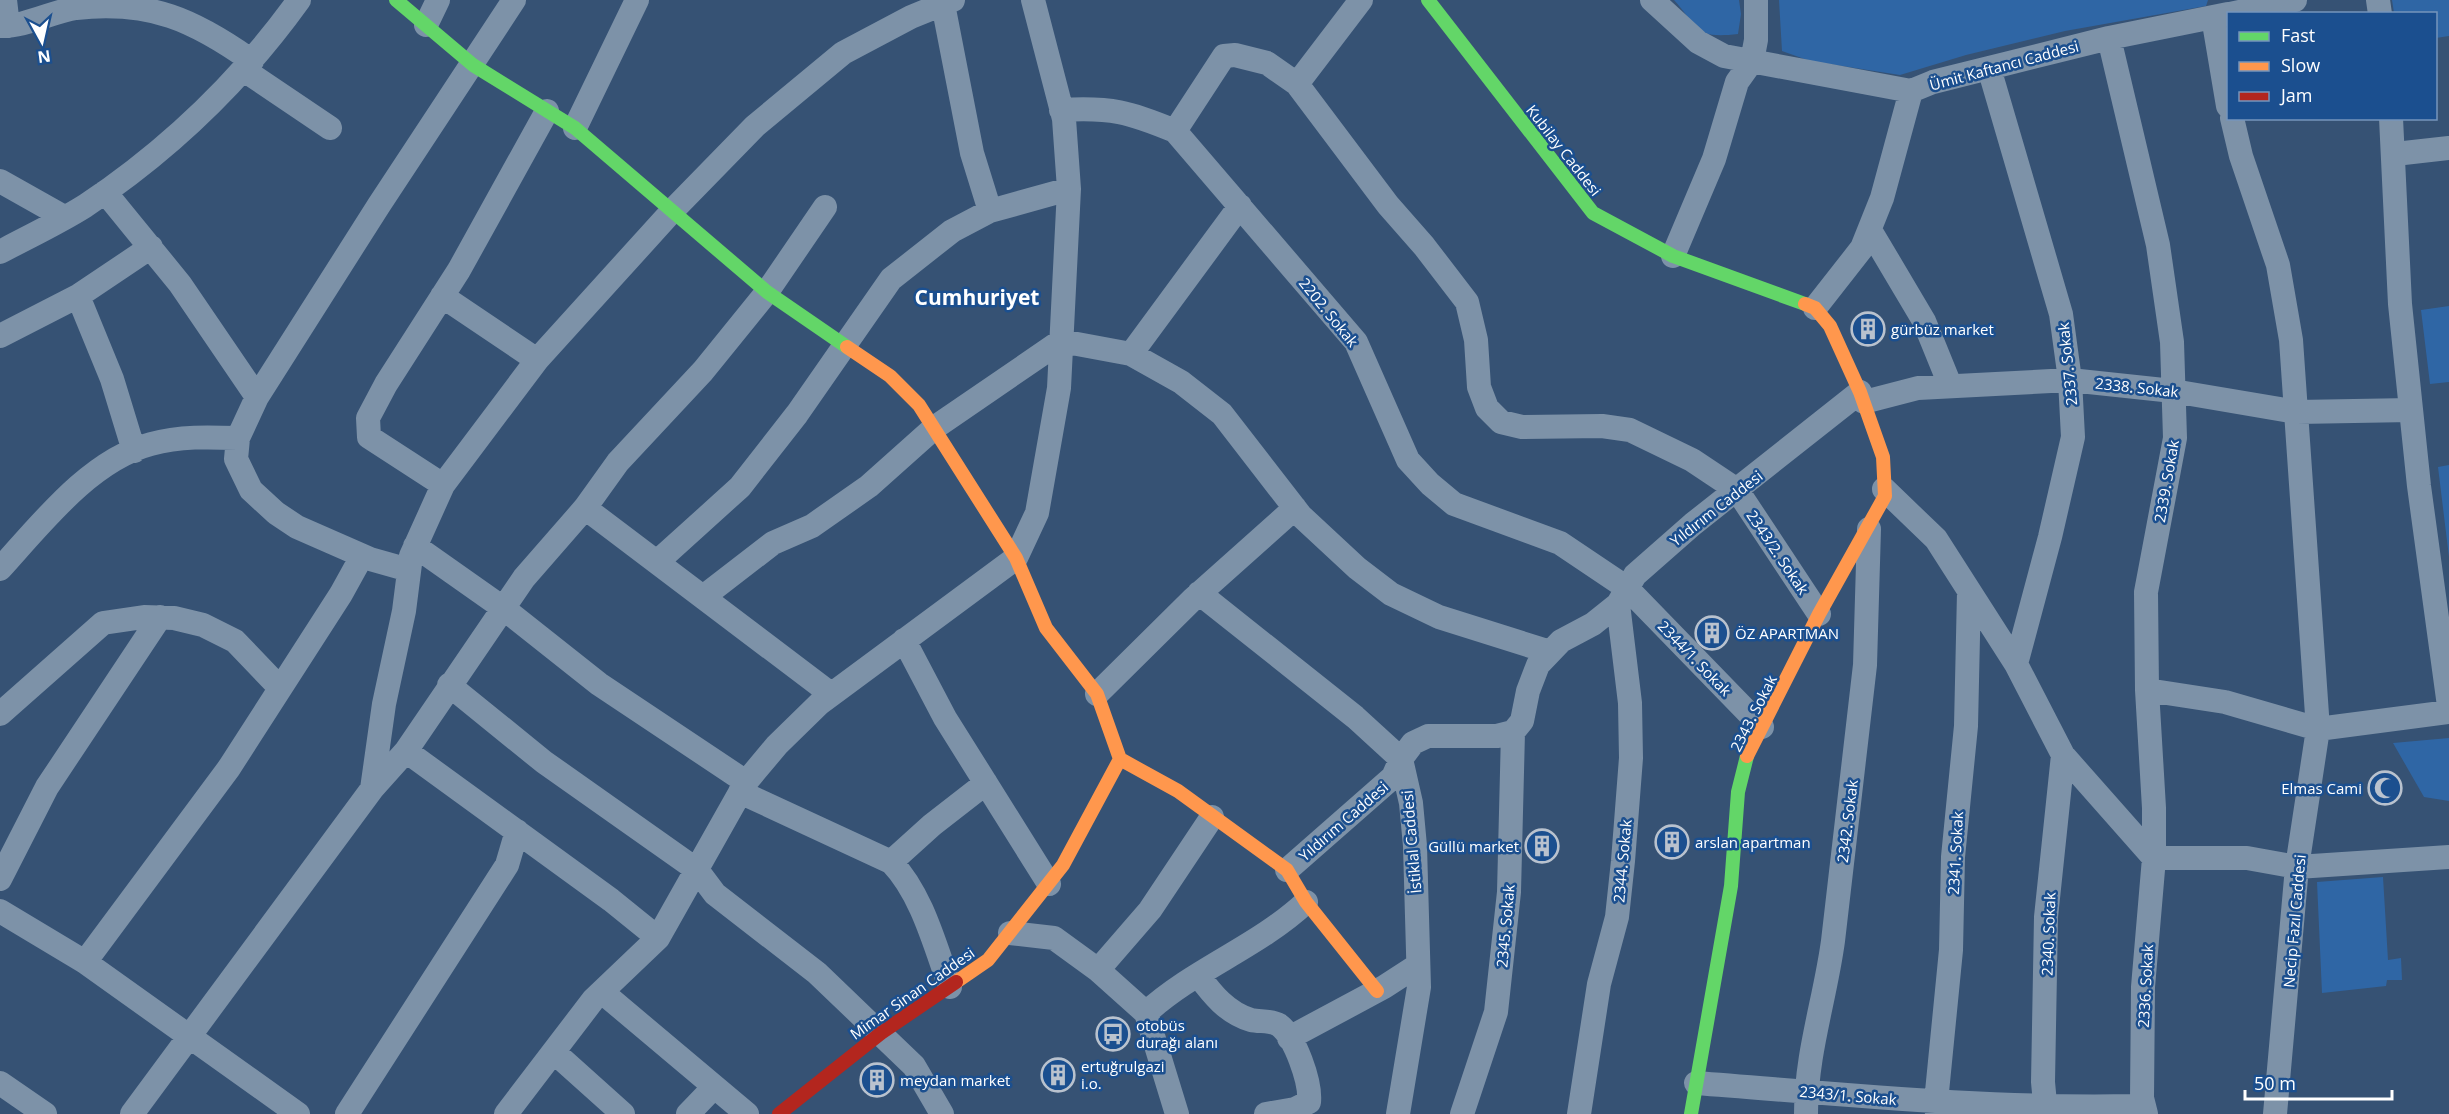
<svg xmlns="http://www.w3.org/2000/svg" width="2449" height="1114" font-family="'Open Sans',sans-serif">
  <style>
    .green { fill: #2f66a5 }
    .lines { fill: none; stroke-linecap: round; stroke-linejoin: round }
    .street { stroke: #7d92a8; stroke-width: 24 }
    .fast { stroke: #63d668; stroke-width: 14 }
    .slow { stroke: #ff974d; stroke-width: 14 }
    .jam { stroke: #b3261e; stroke-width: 14 }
    .labels { text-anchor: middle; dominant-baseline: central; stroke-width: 5; stroke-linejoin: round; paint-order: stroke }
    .street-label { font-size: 15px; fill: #fff; stroke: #1b4f8f }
    .poi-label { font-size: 15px; fill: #fff; stroke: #1b4f8f; text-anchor: start }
    .district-label { font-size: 21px; font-weight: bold; fill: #fff; stroke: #1b4f8f }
  </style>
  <rect width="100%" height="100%" fill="#365274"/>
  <!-- green -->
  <path class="green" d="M1674,0H1739L1741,14L1738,34C1694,39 1699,28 1674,0Z
    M1779,0H2208L2206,6L2065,31L1966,55L1900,75L1810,61L1782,51Z
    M2392,0H2449V36L2436,38V14L2394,13Z
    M2449,306V382L2430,384L2421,310Z
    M2449,465V557L2438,467Z
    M2449,738V801L2424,797L2393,743Z
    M2383,877L2388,960L2401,958L2402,980H2387L2386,986L2322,993L2317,882Z"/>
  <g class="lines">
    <!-- street -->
    <path class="street" d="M5,0L8,26
      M1652,0L1698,42L1724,56L1911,91
      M2378,0L2380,14
      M943,4L972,153L990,211
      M2230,14L2295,0
      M2213,17L2228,106
      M426,25L438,0
      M0,26C25,27 51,12 76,8C151,0 194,20 252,61
      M1989,68L2061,314L2070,380L2073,437L2050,537L2016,664
      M244,70L330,128
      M1297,84L1361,0
      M1061,110C1111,107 1129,112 1175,131L1356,342L1408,460L1430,484L1454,504L1560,543L1627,588L1762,727
      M2232,118L2241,156L2278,265L2291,340L2318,729L2297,867L2275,1114
      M2391,118L2400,304L2419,486L2449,706
      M575,128L637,0
      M1175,131L1224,56L1235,55L1267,63L1297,84L1388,205L1424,246L1467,302L1476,340L1479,387L1487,408L1501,422L1522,427L1602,426L1630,430L1692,460L1737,490L1819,614
      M2395,154L2449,148
      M0,181L64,217
      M105,192L180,284L257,397
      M1870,230L1924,321L1950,385
      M0,252C28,237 58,223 85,206C169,150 240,82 299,0
      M1673,256L1714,159L1737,82L1752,61L1756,40V0
      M442,296L537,360
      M1815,308L1862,248L1882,198L1911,91L1933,82L2109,38L2228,14
      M0,336L78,296
      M1131,354L1240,206
      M1864,402L1918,388L2070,380L2173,391L2297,412L2411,410
      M134,451L112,379L78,296L151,247
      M443,485L369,437L368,418L386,384L459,270L547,111
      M1884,489L1936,539L2016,664L2063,755L2154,858V808L2147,690L2146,592L2175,438L2172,342L2158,245L2109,38
      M585,508L831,694
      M415,546L503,608L599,684L746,782
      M657,562L740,487L797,414L891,279L952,231L990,211L1069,189
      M0,569C41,524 90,460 151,444C180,436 209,437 238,438
      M409,570L370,559L297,527L276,513L251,490L236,459L238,438L257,397L379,205L514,0
      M1199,593L1355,717L1401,759L1411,803L1415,846L1419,987L1398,1114
      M703,597L773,543L812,526L869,486L934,428L1061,341L1131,354L1181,382L1222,414L1301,516L1357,568L1391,594L1439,617L1550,652
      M904,640L945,718L1049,884
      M449,685L544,762L697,870L715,894L817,973L914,1066L942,1114
      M2147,690L2225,702L2318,729L2449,712
      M1097,694L1192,600L1295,508
      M0,714L103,623L144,617L174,618L203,625L235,641L280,688
      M406,751L611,900L658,938
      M372,789L384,704L404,611L411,556L443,485L537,360L673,210L755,126L843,53L911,17L953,0
      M740,792L891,862C922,894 935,946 950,987
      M891,862L932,825L986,783
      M1287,870L1393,777L1401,759L1413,743L1428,736H1497L1513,732L1522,721L1528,691L1538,665L1561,641L1593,624L1618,604L1635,575L1693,524L1860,392
      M0,879L47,787L160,617
      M0,911L85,962L298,1114
      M1010,933L1054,938L1098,970L1146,1013L1177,1114
      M85,962L229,768L341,594L362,556
      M1098,970L1150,910L1212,817
      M1198,975C1212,994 1227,1013 1251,1020C1260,1022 1271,1020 1279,1025C1295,1037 1311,1082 1309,1102L1295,1109L1266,1114
      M602,992L747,1114
      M1146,1013C1194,969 1258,947 1306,902
      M1289,1038L1384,987L1418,965
      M555,1053L623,1114
      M0,1083L45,1114
      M1696,1083C1841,1094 1986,1109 2132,1106L2142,1114
      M132,1114L372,789L406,751L524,578L585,508L618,462L703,371L767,292L825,207
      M347,1114L507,865L517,831
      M506,1114L593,1000L658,938L746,782L777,745L820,703L1016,558L1037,513L1059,388L1069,189L1064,119L1033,0
      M688,1114L713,1088
      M1462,1114L1496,1012L1509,892L1513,732
      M1579,1114L1599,984L1617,917L1623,861L1631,758L1630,703L1618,604
      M1806,1114C1806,1053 1825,1000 1833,941L1865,665L1869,529
      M1937,1114L1936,1102L1951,950L1953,857L1966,726L1969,592
      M2046,1114L2043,1082L2046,917L2063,755
      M2146,1114L2142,1098L2143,987L2154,858H2247L2297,867L2449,857"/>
    <!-- fast -->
    <path class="fast" d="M396,0L473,65L575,128L767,292L847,347
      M1428,0L1593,213L1673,256L1805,304
      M1691,1114L1731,886L1738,792L1747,756"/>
    <!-- slow -->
    <path class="slow" d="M847,347L890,376L919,405L1016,558L1046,628L1097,694L1120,759
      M1747,756L1819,614L1885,496L1883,457L1860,392L1830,326L1815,308L1805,304
      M1120,759L1178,791L1287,870L1306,902L1377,991
      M956,982L988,960L1063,865L1120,759"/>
    <!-- jam -->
    <path class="jam" d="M779,1114L881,1033L956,982"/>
  </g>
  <!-- icons -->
  <defs>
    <g id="building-ring" transform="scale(1.725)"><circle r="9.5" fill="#1b4f8f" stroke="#b9c2ce" stroke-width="1.5"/><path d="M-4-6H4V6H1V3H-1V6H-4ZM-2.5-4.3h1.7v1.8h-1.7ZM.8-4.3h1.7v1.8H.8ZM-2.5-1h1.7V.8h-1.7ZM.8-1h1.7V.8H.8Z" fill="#b9c2ce"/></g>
    <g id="mosque-ring" transform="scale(1.725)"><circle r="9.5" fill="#1b4f8f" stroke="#b9c2ce" stroke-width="1.5"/><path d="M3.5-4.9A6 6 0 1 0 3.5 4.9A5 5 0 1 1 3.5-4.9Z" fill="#b9c2ce"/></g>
    <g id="bus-ring" transform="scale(1.725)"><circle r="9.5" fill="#1b4f8f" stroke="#b9c2ce" stroke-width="1.5"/><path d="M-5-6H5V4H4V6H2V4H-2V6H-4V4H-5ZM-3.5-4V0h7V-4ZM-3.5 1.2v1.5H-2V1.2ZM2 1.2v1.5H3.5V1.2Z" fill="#b9c2ce"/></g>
  </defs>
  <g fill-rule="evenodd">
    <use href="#building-ring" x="1868" y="329"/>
    <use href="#building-ring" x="1712" y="633"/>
    <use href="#mosque-ring" x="2385" y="788"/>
    <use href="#building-ring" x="1672" y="842"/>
    <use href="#building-ring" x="1542" y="846"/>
    <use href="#bus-ring" x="1113" y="1034"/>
    <use href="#building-ring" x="1058" y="1075"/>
    <use href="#building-ring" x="877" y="1080"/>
  </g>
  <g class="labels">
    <!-- street labels -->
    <g class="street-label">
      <text transform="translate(2004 65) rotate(-15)">Ümit Kaftancı Caddesi</text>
      <text transform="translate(1564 150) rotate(52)">Kubilay Caddesi</text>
      <text transform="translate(1329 312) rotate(51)">2202. Sokak</text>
      <text transform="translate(2067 364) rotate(-96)">2337. Sokak</text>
      <text transform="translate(2137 387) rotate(6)">2338. Sokak</text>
      <text transform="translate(2166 481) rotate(-80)">2339. Sokak</text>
      <text transform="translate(1716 508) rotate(-38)">Yıldırım Caddesi</text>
      <text transform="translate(1778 552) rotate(56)">2343/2. Sokak</text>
      <text transform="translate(1695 658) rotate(46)">2344/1. Sokak</text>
      <text transform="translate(1753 713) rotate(-63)">2343. Sokak</text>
      <text transform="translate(1343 821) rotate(-41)">Yıldırım Caddesi</text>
      <text transform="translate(1847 821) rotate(-83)">2342. Sokak</text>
      <text transform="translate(1411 842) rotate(-95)">İstiklal Caddesi</text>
      <text transform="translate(1955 853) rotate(-87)">2341. Sokak</text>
      <text transform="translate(1622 861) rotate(-85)">2344. Sokak</text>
      <text transform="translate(2294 921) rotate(-85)">Necip Fazıl Caddesi</text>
      <text transform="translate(1505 926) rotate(-85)">2345. Sokak</text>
      <text transform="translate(2048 934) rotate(-88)">2340. Sokak</text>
      <text transform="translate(2145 986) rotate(-87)">2336. Sokak</text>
      <text transform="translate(912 993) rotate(-35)">Mimar Sinan Caddesi</text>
      <text transform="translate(1848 1095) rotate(5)">2343/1. Sokak</text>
    </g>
    <!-- poi labels -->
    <g class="poi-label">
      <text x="1891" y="329">gürbüz market</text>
      <text x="1735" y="633">ÖZ APARTMAN</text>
      <text x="2362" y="788" text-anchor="end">Elmas Cami</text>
      <text x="1695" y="842">arslan apartman</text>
      <text x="1519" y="846" text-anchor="end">Güllü market</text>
      <text x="1136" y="1025">otobüs<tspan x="1136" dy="17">durağı alanı</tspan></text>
      <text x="1081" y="1066">ertuğrulgazi<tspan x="1081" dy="17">i.o.</tspan></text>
      <text x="900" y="1080">meydan market</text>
    </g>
    <!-- district labels -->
    <g class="district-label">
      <text x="977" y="297">Cumhuriyet</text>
    </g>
  </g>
  <!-- legend -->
  <rect x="2227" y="12" width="210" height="108" fill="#1b4f8f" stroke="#7695bc" stroke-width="1.5"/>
  <rect x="2239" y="32" width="30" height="9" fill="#63d668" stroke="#7695bc" stroke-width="1.5"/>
  <text x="2281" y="42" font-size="18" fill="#ffffff">Fast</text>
  <rect x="2239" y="62" width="30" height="9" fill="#ff974d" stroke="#7695bc" stroke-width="1.5"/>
  <text x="2281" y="72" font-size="18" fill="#ffffff">Slow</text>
  <rect x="2239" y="92" width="30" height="9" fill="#b3261e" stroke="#7695bc" stroke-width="1.5"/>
  <text x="2281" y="102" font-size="18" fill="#ffffff">Jam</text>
  <!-- north arrow -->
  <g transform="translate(42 42) rotate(172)" stroke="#1b4f8f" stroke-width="4.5" paint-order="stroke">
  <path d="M0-4.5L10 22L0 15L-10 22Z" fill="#ffffff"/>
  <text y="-9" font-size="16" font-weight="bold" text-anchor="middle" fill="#ffffff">N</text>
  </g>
  <!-- scale -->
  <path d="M2245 1090v9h147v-9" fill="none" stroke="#ffffff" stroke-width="3"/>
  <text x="2254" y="1090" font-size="18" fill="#ffffff" stroke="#1b4f8f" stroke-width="4.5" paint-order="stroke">50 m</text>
</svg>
